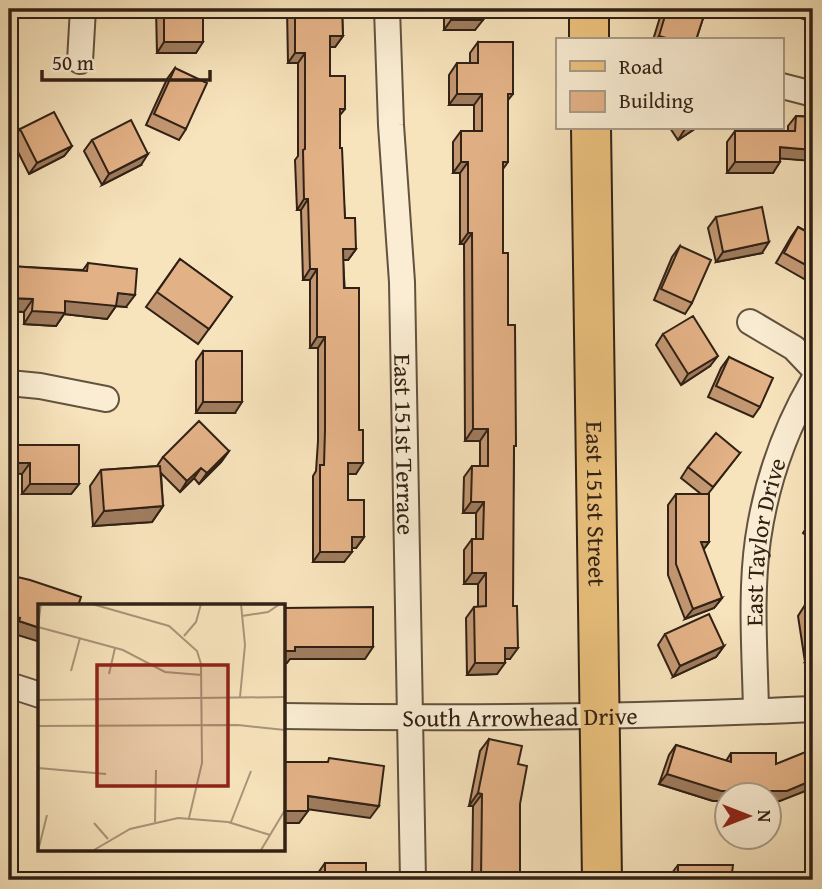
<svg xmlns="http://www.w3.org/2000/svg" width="822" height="889" font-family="'Gentium Book Plus',serif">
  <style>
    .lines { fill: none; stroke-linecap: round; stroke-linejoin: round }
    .minor-casing { stroke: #62523f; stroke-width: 28 }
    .primary-casing { stroke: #312115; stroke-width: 42 }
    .minor { stroke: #faedd3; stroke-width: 24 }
    .primary { stroke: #ecc27e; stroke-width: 38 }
    .wall { fill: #c39873; stroke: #312115; stroke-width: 2 }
    .shaded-wall { fill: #9f7c5e; stroke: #312115; stroke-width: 2 }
    .building { fill: #e3b186; stroke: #312115; stroke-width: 2 }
    .labels { text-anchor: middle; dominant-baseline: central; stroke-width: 7; stroke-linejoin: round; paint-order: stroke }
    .street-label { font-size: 24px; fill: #312115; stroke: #faedd3 }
    .inset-road { fill: none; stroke: #a89579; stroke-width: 2 }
    .view { fill: #8f2418; fill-opacity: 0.15; stroke: #8f2418; stroke-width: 3.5 }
    .inset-edge { fill: none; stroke: #312115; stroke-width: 3.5 }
  </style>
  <rect width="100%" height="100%" fill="#f7e3bc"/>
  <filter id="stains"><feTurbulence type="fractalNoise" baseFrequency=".00286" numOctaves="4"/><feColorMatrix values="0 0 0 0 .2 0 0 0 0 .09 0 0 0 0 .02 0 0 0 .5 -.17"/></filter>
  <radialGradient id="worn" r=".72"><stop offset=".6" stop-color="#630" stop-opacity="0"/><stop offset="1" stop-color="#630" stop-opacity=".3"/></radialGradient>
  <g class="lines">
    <!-- minor casing -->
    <g class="minor-casing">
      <g id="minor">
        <path id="s1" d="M387,9L391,125L402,282L413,880"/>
        <path d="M80,61L83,9"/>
        <path d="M782,86L813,94"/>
        <path d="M750,322L794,348L813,368"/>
        <path d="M9,383L40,386L106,399"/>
        <path d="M9,685L40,695"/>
        <path id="s2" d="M756,711C755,655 750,595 758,539C766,484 785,429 813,381"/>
        <path id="s3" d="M284,716C460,719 637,717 813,709"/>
      </g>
    </g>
    <!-- primary casing -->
    <g class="primary-casing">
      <g id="primary">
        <path d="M589,9V40"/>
        <path id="s4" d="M591,128L602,880"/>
      </g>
    </g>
    <!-- minor -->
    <use href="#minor" class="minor"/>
    <!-- primary -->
    <use href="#primary" class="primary"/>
  </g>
  <!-- wall -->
  <path class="wall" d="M156,9H203L196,53H157Z
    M287,9H342L343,36L335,47H330V76L345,109L340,115V148L345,218L356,249L348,260H343L356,474H348V500L364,537L356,548H352L344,562H313V476L316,471L318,441V348H310V280H303L301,210H297L295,160L298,156V63H288Z
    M444,9H483L475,30H444Z
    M665,9H706L696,40H653L661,14Z
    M478,42L513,94L508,100V162L503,169V253L508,325L514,449L510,659H505L497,674L467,675L466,618L474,607H478V584H464V550L472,539H476V513H463L464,477L472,466H480V441H465L464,244H460V173H453V142L461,131H474V105H449V75L457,63H470V53Z
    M175,68L186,129L179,140L146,125L167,79Z
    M796,116L813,117V161L780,158L773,173H727V142L735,131H788V126Z
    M670,128H696L678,140Z
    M20,129L72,146L64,156L29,174L12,140Z
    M92,140L141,165L102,185L84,151Z
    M716,217L762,253L716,262L708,228Z
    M798,227L813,235V284L776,263L791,237Z
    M680,246L692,303L685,314L654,300L672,257Z
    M180,259L232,297L198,344L146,307Z
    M88,263L126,307L116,306L107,319L64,314L56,326L24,324V312L9,311V266L83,270Z
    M663,334L710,366L681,385L656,345Z
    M203,351L235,413H196V361Z
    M729,357L760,407L753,417L708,397L721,368Z
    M12,445L79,484L71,494H22V474Z
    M229,451L221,462L199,484L194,478L180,492L161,473L163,506L152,522L93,526L90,486L101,470L157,466L163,457Z
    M740,453L708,494L709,542L703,550L722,598L714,608L685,619L668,575V505L676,494H701L681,478L688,467Z
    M813,518V541L803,533Z
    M813,604V661L805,662L798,616L805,605Z
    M665,634L724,646L716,657L673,677L658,645Z
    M489,739L518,764L520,804V880H472L473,806H469L480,751Z
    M676,745L726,761L731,753L776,764L780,801H713L659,784L669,755Z
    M325,863L366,880H318V873Z
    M678,865L732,873L795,880H669V877Z"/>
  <!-- shaded-wall -->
  <path class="shaded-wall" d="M773,9H813V22Z
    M451,20H483L475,30H444Z
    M330,36H343L335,47H322Z
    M659,36L673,40H656Z
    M164,42H203L196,53H157Z
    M295,53H305L298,63H288Z
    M457,94H482L474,105H449Z
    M688,128H696L678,140L685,129Z
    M72,146L64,156L29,174L37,163Z
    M780,147L813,150V161L773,158Z
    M148,154L141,165L102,185L109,174Z
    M461,162H468L460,173H453Z
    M735,162H780L773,173H727Z
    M304,199H308L301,210H297Z
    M468,233H472L464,244H460Z
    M769,242L762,253L716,262L723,252Z
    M343,249H356L348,260H335Z
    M310,269H317L310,280H303Z
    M118,293L135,295L126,307L116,306L107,319L64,314L56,326L24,324L32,311L65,301Z
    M9,298L33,299L24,312L9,311Z
    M317,337H325L318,348H310Z
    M718,356L710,366L681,385L688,374Z
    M203,402H242L235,413H196Z
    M473,429H488L480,441H465Z
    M229,451L221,462L199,484L207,473Z
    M9,463H30L22,474L9,473Z
    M348,463H363L356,474H341Z
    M201,468L194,478L180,492L187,481Z
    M30,484H79L71,494H22Z
    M471,502H484L476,513H463Z
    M163,506L152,522L93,526L104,511Z
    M352,537H364L356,548H344Z
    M701,542H709L701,553Z
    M320,552H352L344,562H313Z
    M472,573H486L478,584H464Z
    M722,598L714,608L685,619L693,609Z
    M9,615L20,618L12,630L9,629Z
    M19,621L40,628V642L11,633Z
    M724,646L716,657L673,677L680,666Z
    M295,647H373L365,659H290L287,663H284V651Z
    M505,648H518L510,659H497Z
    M813,652V661L805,662Z
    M475,663H505L497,674L467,675Z
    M667,774L813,780V788L780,801H769V794H727V801H713L659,784Z
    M478,793L482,794L473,806H469Z
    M308,796L379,806L370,818L299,808Z
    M284,811H308L299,823H284Z"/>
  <!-- building -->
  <path class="building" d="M9,9H14L12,29H9Z
    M164,9H203V42H164Z
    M295,9H342L343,36H330V76H345V109H340V148H342L345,218H355L356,249H343L344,288H359V430H363V463H348V500H364V537H352V552H320V465H324L325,430V337H317V269H310L308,199H304L303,150L305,149V53H295Z
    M451,9H483V20H451Z
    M667,9H688L697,12V9H706L696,40H673L659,36Z
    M478,42H513V94H508V162H503V253H508V325H515L516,446H514L513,606H517L518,648H505V663H475L474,607L486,606V573H472V539H483L484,502H471L472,466H488V429H473L472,233H468V162H461V131H482V94H457V63H478Z
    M175,68L207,83L186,129L154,114Z
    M54,112L72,146L37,163L20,129Z
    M796,116L813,117V150L780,147V162H735V131H795Z
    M131,120L148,154L109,174L92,140Z
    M762,207L769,242L723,252L716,217Z
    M798,227L813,235V269L784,253Z
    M680,246L711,260L692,303L661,289Z
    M180,259L232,297L209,329L157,292Z
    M88,263L137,269L135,295L118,293L116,306L65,301V313L32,311L33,299L9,298V266L87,271Z
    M693,316L718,356L688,374L663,334Z
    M203,351H242V402H203Z
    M729,357L773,378L760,407L716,386Z
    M199,421L229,451L207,473L201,468L187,481L163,457Z
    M716,433L740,453L713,487L688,467Z
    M9,435H12V445H79V484H30V463H9Z
    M160,466L163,506L104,511L101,470Z
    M676,494H709V542H701L722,598L693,609L676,564Z
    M9,575L30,580L81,597L78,606H40V628L19,621L20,618L9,615Z
    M813,604V652L805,605Z
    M373,607V647H295V651H284V608Z
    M709,614L724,646L680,666L665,634Z
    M489,739L522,746L518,764L527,766L520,804V880H481L482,794L478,793Z
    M676,745L731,762V753H776V764L813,749V780L787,791H721L667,774Z
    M329,758L384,766L379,806L308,796V811H284V762H328Z
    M325,863H366V880H325Z
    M678,865H733L732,873L795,880H678Z"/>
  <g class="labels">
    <!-- street labels -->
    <g class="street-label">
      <text stroke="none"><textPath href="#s1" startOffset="436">East 151st Terrace</textPath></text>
      <text stroke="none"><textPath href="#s4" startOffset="376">East 151st Street</textPath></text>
      <text stroke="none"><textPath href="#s2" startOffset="170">East Taylor Drive</textPath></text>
      <text stroke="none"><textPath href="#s3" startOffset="236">South Arrowhead Drive</textPath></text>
    </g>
  </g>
  <!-- overview -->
  <g transform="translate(38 604)">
    <rect width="247" height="247" fill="#f7e3bc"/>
    <path class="inset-road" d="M54,0L131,22L159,47L163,60L164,159L151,214M204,12L230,8L242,0M0,21L3,0M0,23L85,46L127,68L164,71M146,32L158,18L163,0M33,67L42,34M71,70L77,44M202,93L207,41L203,0M0,96L247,93M0,122L200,121L247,126M0,164L68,170M117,218L118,166M193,218L213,167M56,219L70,235M1,243L9,211M56,246L92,225L140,214L190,218L232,231M223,246L247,206"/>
    <path class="view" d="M59,61H190V182H59Z"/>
    <rect width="247" height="247" class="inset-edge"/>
  </g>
  <!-- margin -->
  <rect width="822" height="889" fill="none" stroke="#f7e3bc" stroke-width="35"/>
  <rect x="10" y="10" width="801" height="868" fill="none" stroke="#312115" stroke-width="3.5"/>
  <rect x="18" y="18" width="787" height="854" fill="none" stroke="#312115" stroke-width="2"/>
  <!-- legend -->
  <rect x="556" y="38" width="228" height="91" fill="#faedd3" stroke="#aa9b87" stroke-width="2"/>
  <rect x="570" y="61" width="35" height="10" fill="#ecc27e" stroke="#aa9b87" stroke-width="2"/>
  <text x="619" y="74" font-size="21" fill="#312115">Road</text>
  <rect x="570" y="91" width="35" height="21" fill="#e3b186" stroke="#aa9b87" stroke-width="2"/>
  <text x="619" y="108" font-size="21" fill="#312115">Building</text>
  <!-- north arrow -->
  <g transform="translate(748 816) rotate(90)"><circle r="33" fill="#faedd3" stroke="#aa9b87" stroke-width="2"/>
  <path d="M0-5L12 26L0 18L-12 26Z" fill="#8f2418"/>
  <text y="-10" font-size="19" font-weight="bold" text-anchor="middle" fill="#312115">N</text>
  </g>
  <!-- scale -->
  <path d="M42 70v10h168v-10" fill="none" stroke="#312115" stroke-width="3.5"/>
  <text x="52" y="70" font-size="21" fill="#312115" stroke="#faedd3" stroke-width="5" paint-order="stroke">50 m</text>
  <rect width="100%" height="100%" filter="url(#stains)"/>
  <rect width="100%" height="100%" fill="url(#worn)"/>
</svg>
